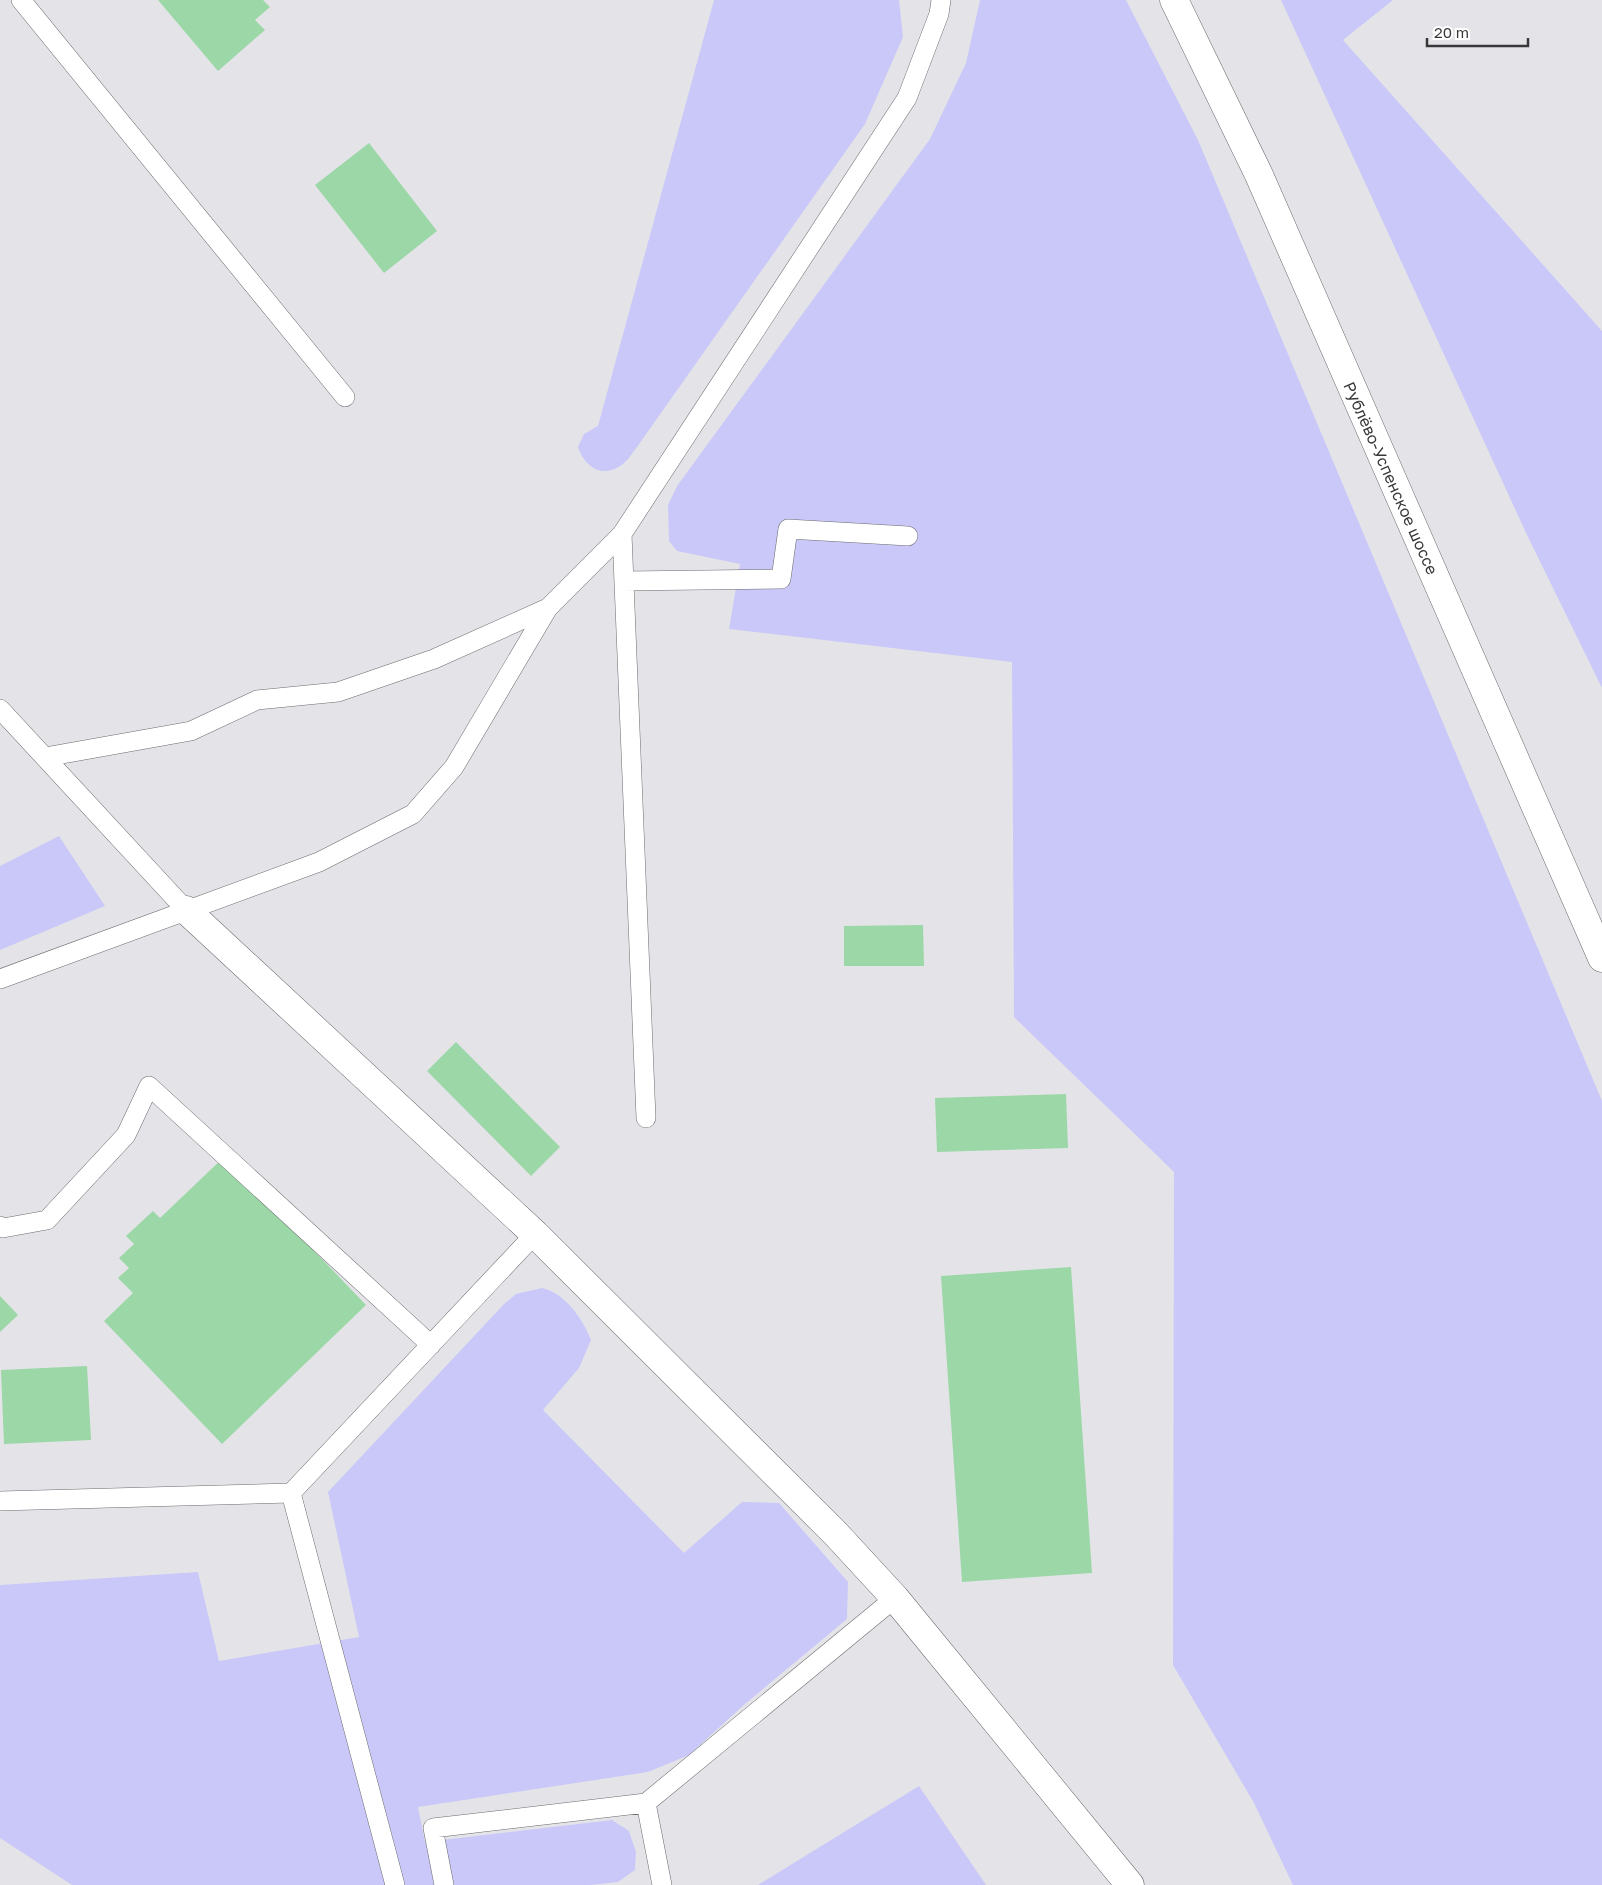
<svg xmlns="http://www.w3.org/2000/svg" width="1602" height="1885" font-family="'Golos Text',sans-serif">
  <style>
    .green { fill: #c9c8f9 }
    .building { fill: #9bd7a7 }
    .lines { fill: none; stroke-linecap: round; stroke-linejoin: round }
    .lane-casing { stroke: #6c6c70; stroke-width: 20 }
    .street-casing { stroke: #6c6c70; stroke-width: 29 }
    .secondary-casing { stroke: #6c6c70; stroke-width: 29 }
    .lane { stroke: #fff; stroke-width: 19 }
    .street { stroke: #fff; stroke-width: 28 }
    .secondary { stroke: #fff; stroke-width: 28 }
    .labels { text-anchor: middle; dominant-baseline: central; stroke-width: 4.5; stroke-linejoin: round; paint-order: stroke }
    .street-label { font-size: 16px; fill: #38383a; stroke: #fff }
  </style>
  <rect width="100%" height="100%" fill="#e4e4e8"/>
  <!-- green -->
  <path class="green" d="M714,0H899L903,37L865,124L637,447C633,452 629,459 624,463C604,480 585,468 578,447L584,434L598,426Z
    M980,0H1126L1198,140L1602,1101V1885H1293L1254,1803L1173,1665L1174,1172L1014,1017L1012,662L729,629L740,564L677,551L669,541L668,505L677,486L930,139L966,63Z
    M1281,0H1393L1343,40L1602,331V688L1527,535Z
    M59,836L105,906L0,950V866Z
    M542,1288C565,1293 583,1319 591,1340L579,1368L543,1410L684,1553L742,1502L779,1503L848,1582L847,1619L745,1704L689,1755L648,1772L418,1807L425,1842L612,1820L629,1831L636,1852L635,1870L618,1882L590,1885H72L0,1838V1585L198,1572L219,1661L359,1637L328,1492L504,1304L516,1294Z
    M919,1786L986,1885H758Z"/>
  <!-- building -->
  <path class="building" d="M158,0H263L270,7L255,20L265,30L218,71Z
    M369,143L437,231L384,273L315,185Z
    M923,925L924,966H844V926Z
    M456,1042L560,1147L531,1176L427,1071Z
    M1066,1094L1068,1148L937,1152L935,1098Z
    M224,1157L366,1305L222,1444L104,1321L133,1293L118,1278L129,1268L119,1258L134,1244L126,1236L153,1211L160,1218Z
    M1071,1267L1092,1573L962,1582L941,1276Z
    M0,1296L18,1315L0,1332Z
    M87,1366L91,1440L4,1444L1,1370Z"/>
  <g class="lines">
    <!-- lane casing -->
    <g class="lane-casing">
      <path id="lane" d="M21,0L345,397
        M622,534L646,1118
        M624,581L781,579L788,529L908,536
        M0,709L186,910
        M45,757L191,731L257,700L338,692L434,659L548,608
        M0,979L319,862L413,814L454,767L548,608L622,534L907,98L939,14L941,0
        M0,1226L3,1228L47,1220L126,1135L149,1086L431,1345
        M291,1493L395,1885
        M0,1501L291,1493L535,1234
        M444,1885L433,1828L646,1803
        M662,1885L646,1803L895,1598"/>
    </g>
    <!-- street casing -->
    <g class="street-casing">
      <path id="street" d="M186,910L535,1234L836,1534L895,1598L1130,1885"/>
    </g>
    <!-- secondary casing -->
    <g class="secondary-casing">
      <path id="secondary" d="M1174,0L1259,175L1602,958"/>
    </g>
    <!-- lane -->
    <use href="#lane" class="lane"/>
    <!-- street -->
    <use href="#street" class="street"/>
    <!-- secondary -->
    <use href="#secondary" class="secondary"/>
  </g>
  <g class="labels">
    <!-- street labels -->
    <g class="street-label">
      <text transform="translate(1391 478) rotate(66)">Рублёво-Успенское шоссе</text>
    </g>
  </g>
  <!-- scale -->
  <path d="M1427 38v8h101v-8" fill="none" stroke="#38383a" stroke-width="2.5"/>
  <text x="1434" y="38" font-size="15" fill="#38383a" stroke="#ffffff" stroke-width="4" paint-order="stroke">20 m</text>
</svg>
